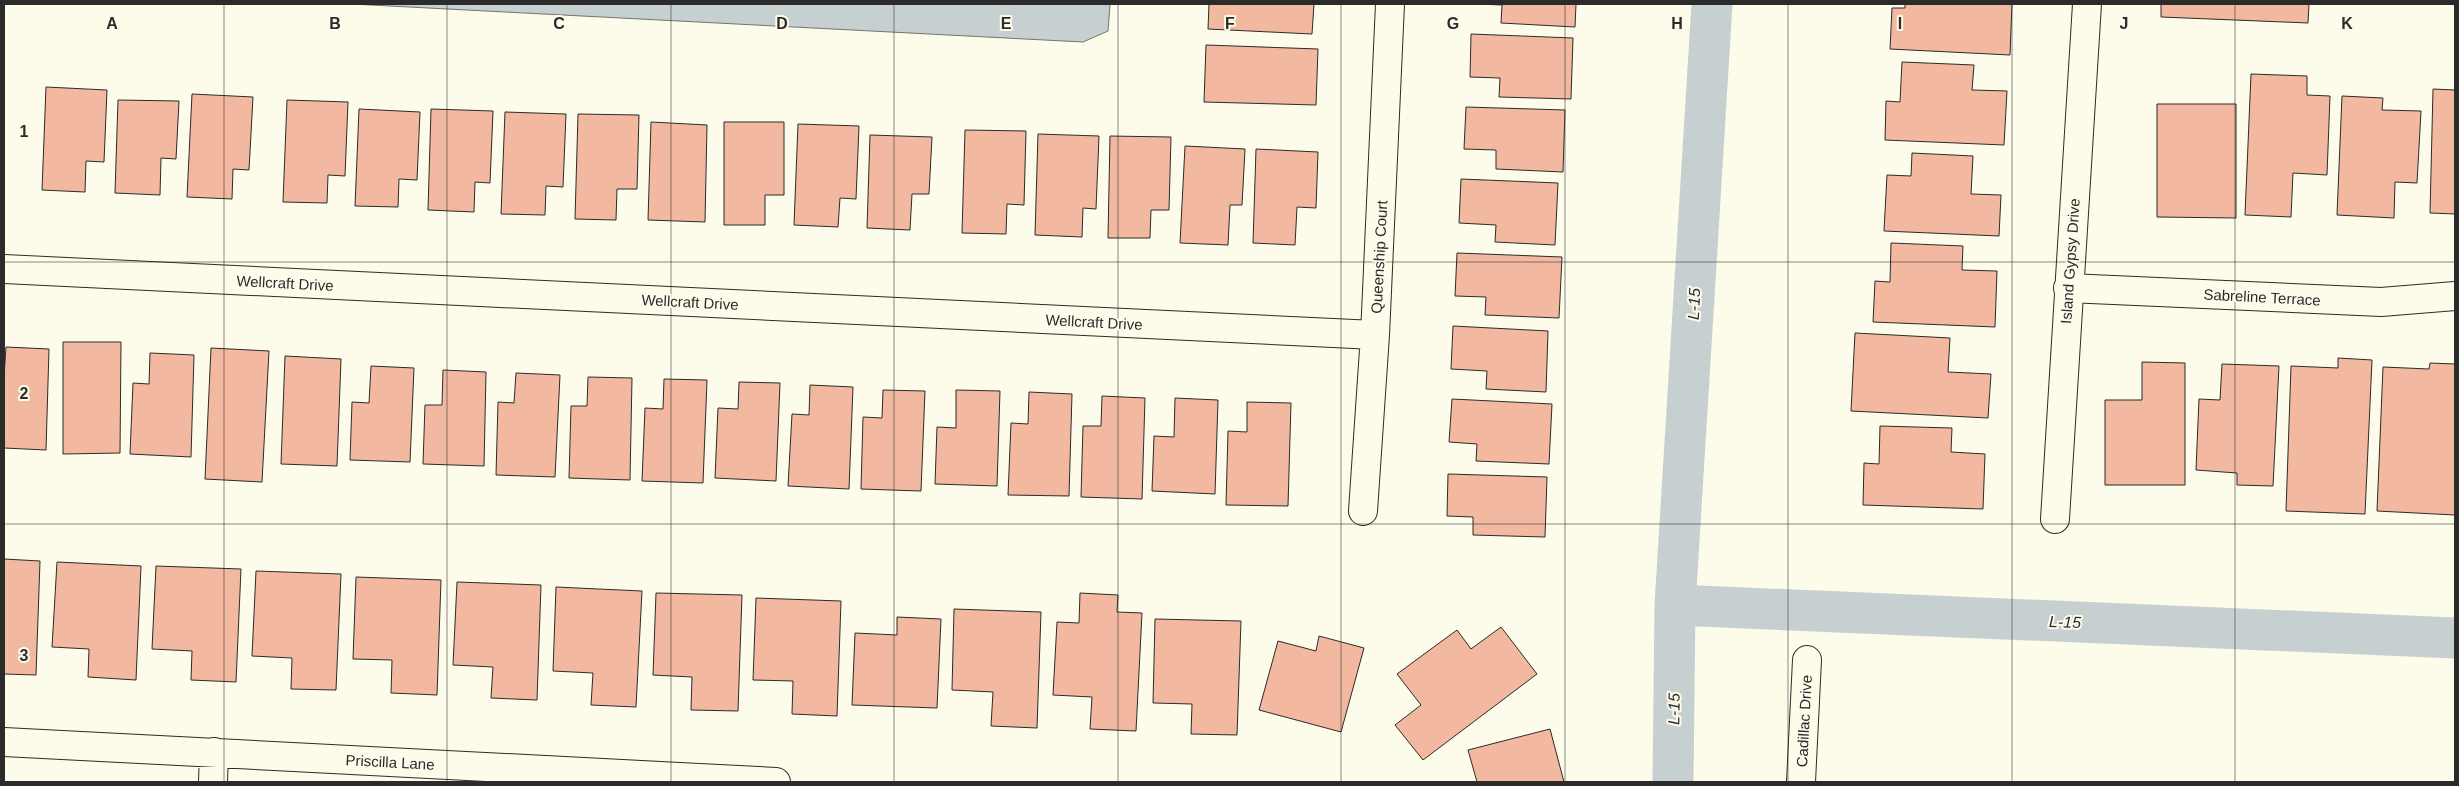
<svg xmlns="http://www.w3.org/2000/svg" width="2459" height="786" font-family="Helvetica,sans-serif">
  <style>
    .water { fill: #c7d0d0; stroke: #74746e }
    .lines { fill: none; stroke-linecap: round; stroke-linejoin: round }
    .canal { stroke: #c7d0d0; stroke-width: 41 }
    .building { fill: #f2b8a0; stroke: #2b2b2b }
    .minor-casing { stroke: #2b2b2b; stroke-width: 30 }
    .minor { stroke: #fdfbea; stroke-width: 28 }
    .grid { fill: none; stroke: #2b2b2b; stroke-width: 1; stroke-opacity: 0.55 }
    .labels { text-anchor: middle; dominant-baseline: central; stroke-width: 4; stroke-linejoin: round; paint-order: stroke }
    .street-label { font-size: 15px; fill: #2b2b2b; stroke: #fdfbea }
    .water-label { font-size: 16px; font-style: italic; fill: #2b2b2b; stroke: #fdfbea }
    .grid-label { font-size: 16px; text-anchor: middle; font-weight: bold; fill: #2b2b2b; stroke: #fdfbea; stroke-width: 4; stroke-linejoin: round; paint-order: stroke }
  </style>
  <rect width="100%" height="100%" fill="#fdfbea"/>
  <!-- water -->
  <path class="water" d="M351,4H1110L1108,31L1083,42Z"/>
  <g class="lines">
    <!-- canal -->
    <path class="canal" d="M1675,605L2455,638
      M1673,782L1675,605L1712,4"/>
  </g>
  <!-- building -->
  <path class="building" d="M1209,4H1314L1312,34L1208,29Z
    M1478,4H1576L1575,27L1501,23L1502,5Z
    M1905,4H2012L2010,55L1890,49L1892,8H1905Z
    M2161,4H2309L2308,23L2161,17Z
    M1471,34L1573,38L1571,99L1499,97L1500,78L1470,77Z
    M1206,45L1318,49L1316,105L1204,102Z
    M1902,62L1974,65L1972,90L2007,91L2004,145L1885,140L1886,101L1900,102Z
    M2251,74L2307,76V95L2330,96L2327,175L2293,173L2291,217L2245,215Z
    M46,87L107,90L104,162L86,161L85,192L42,190Z
    M2433,89L2455,90V214L2430,213Z
    M192,94L253,97L249,170L233,169L232,199L187,197Z
    M2342,96L2383,98L2382,110L2421,111L2417,183L2395,182L2394,218L2337,215Z
    M118,100L179,101L176,159L161,158L160,195L115,193Z
    M287,100L348,102L345,176L328,175L327,203L283,202Z
    M2157,104H2236V218L2157,217Z
    M1466,107L1565,110L1563,172L1496,169V150L1464,149Z
    M359,109L420,112L417,180L399,179L398,207L355,206Z
    M431,109L493,111L490,183L475,182L474,212L428,210Z
    M505,112L566,114L563,187L546,186L545,215L501,214Z
    M578,114L639,115L637,189H617L616,220L575,219Z
    M651,122L707,125L705,222L648,220Z
    M724,122H784V195H765V225H724Z
    M798,124L859,126L856,199L840,198L838,227L794,225Z
    M965,130L1026,131L1024,205L1007,204L1006,234L962,233Z
    M1038,134L1099,136L1096,209L1083,208L1082,237L1035,235Z
    M870,135L932,137L929,194H912L910,230L867,228Z
    M1110,136L1171,137L1169,210H1151L1150,238H1108Z
    M1185,146L1245,149L1242,205H1230L1228,245L1180,243Z
    M1256,149L1318,152L1316,208L1297,207L1295,245L1253,243Z
    M1912,153L1973,156L1971,194L2001,195L1999,236L1884,231L1887,175L1911,176Z
    M1461,179L1558,183L1555,245L1495,242L1496,225L1459,223Z
    M1891,243L1963,246L1962,270L1997,271L1995,327L1873,322L1875,281L1890,282Z
    M1457,253L1562,257L1559,318L1485,315L1486,297L1455,296Z
    M1453,326L1548,331L1546,392L1486,389L1487,371L1451,369Z
    M1855,333L1950,338L1948,372L1991,374L1988,418L1851,411Z
    M63,342H121L120,453L63,454Z
    M6,347L49,349L46,450L4,448V377Z
    M211,348L269,351L262,482L205,479Z
    M150,353L194,355L191,457L130,454L133,383L149,384Z
    M285,356L341,359L337,466L281,464Z
    M2338,358L2372,360L2365,514L2286,511L2291,366L2338,368Z
    M2142,362L2185,363V485H2105V400H2142Z
    M2430,363L2455,364V515L2377,511L2383,367L2429,369Z
    M2222,364L2279,366L2273,486L2237,485V473L2196,470L2199,399L2220,400Z
    M371,366L414,368L410,462L350,460L352,402L369,403Z
    M443,370L486,372L484,466L423,464L425,405H442Z
    M516,373L560,375L555,477L496,475L498,402L514,403Z
    M588,377L632,378L630,480L569,478L571,406H587Z
    M664,379L707,380L703,483L642,481L645,408L663,409Z
    M739,382L780,383L776,481L715,478L718,408L738,409Z
    M810,385L853,387L849,489L788,486L792,414L809,415Z
    M883,390L925,391L921,491L861,489L863,417L882,418Z
    M956,390L1000,391L997,486L935,484L937,427L956,428Z
    M1029,392L1072,394L1069,496L1008,495L1011,423L1028,424Z
    M1102,396L1145,398L1142,499L1081,497L1083,426H1101Z
    M1175,398L1218,400L1215,494L1152,491L1154,436L1174,437Z
    M1452,399L1552,404L1549,464L1476,461L1477,444L1449,442Z
    M1247,402L1291,403L1288,506L1226,505L1228,431L1247,432Z
    M1880,426L1952,428L1951,452L1985,454L1983,509L1863,505L1864,463L1879,464Z
    M1448,474L1547,477L1545,537L1473,535V517L1447,516Z
    M4,559L40,561L36,675L4,674Z
    M57,562L141,566L136,680L88,677L89,649L52,647Z
    M156,566L241,569L236,682L191,680L192,651L152,649Z
    M256,571L341,574L336,690L291,689L292,658L252,656Z
    M356,577L441,580L437,695L391,693L392,660L353,659Z
    M457,582L541,585L537,700L491,698L493,667L453,665Z
    M556,587L642,591L636,707L591,705L593,673L553,671Z
    M656,593L742,595L738,711L691,710L692,677L653,675Z
    M1080,593L1118,595L1117,612L1142,613L1136,731L1090,729L1092,697L1053,695L1057,622L1079,623Z
    M756,598L841,601L837,716L792,714L793,681L753,680Z
    M954,609L1041,612L1037,728L991,726L993,692L952,690Z
    M897,617L941,619L937,708L852,705L855,633L897,635Z
    M1155,619L1241,621L1237,735L1191,734L1192,704L1153,703Z
    M1501,627L1537,674L1423,760L1395,725L1421,705L1397,674L1457,630L1471,649Z
    M1319,636L1364,648L1341,732L1259,710L1278,641L1316,651Z
    M1550,729L1564,782H1477L1468,750Z"/>
  <g class="lines">
    <!-- minor casing -->
    <g class="minor-casing">
      <path id="minor" d="M4,269L1375,335
        M2068,288L2381,302L2455,296
        M1363,511L1375,335L1390,4
        M2055,519L2087,4
        M4,742L776,782
        M213,782L214,752
        M1801,782L1807,660"/>
    </g>
    <!-- minor -->
    <use href="#minor" class="minor"/>
  </g>
  <!-- grid -->
  <path class="grid" d="M224,4V782M447,4V782M671,4V782M894,4V782M1118,4V782M1341,4V782M1565,4V782M1788,4V782M2012,4V782M2235,4V782M4,262H2455M4,524H2455"/>
  <g class="labels">
    <!-- street labels -->
    <g class="street-label">
      <text transform="translate(1379 257) rotate(-87)">Queenship Court</text>
      <text transform="translate(2070 261) rotate(-86)">Island Gypsy Drive</text>
      <text transform="translate(285 283) rotate(3)">Wellcraft Drive</text>
      <text transform="translate(2262 297) rotate(3)">Sabreline Terrace</text>
      <text transform="translate(690 302) rotate(3)">Wellcraft Drive</text>
      <text transform="translate(1094 322) rotate(3)">Wellcraft Drive</text>
      <text transform="translate(1804 721) rotate(-87)">Cadillac Drive</text>
      <text transform="translate(390 762) rotate(3)">Priscilla Lane</text>
    </g>
    <!-- water labels -->
    <g class="water-label">
      <text transform="translate(1694 304) rotate(-87)">L-15</text>
      <text transform="translate(2065 622) rotate(2)">L-15</text>
      <text transform="translate(1674 709) rotate(-89)">L-15</text>
    </g>
  </g>
  <g class="grid-label">
    <text x="112" y="29">A</text>
    <text x="335" y="29">B</text>
    <text x="559" y="29">C</text>
    <text x="782" y="29">D</text>
    <text x="1006" y="29">E</text>
    <text x="1230" y="29">F</text>
    <text x="1453" y="29">G</text>
    <text x="1677" y="29">H</text>
    <text x="1900" y="29">I</text>
    <text x="2124" y="29">J</text>
    <text x="2347" y="29">K</text>
    <text x="24" y="137">1</text>
    <text x="24" y="399">2</text>
    <text x="24" y="661">3</text>
  </g>
  <!-- border -->
  <rect width="2459" height="786" fill="none" stroke="#2b2b2b" stroke-width="10"/>
</svg>
